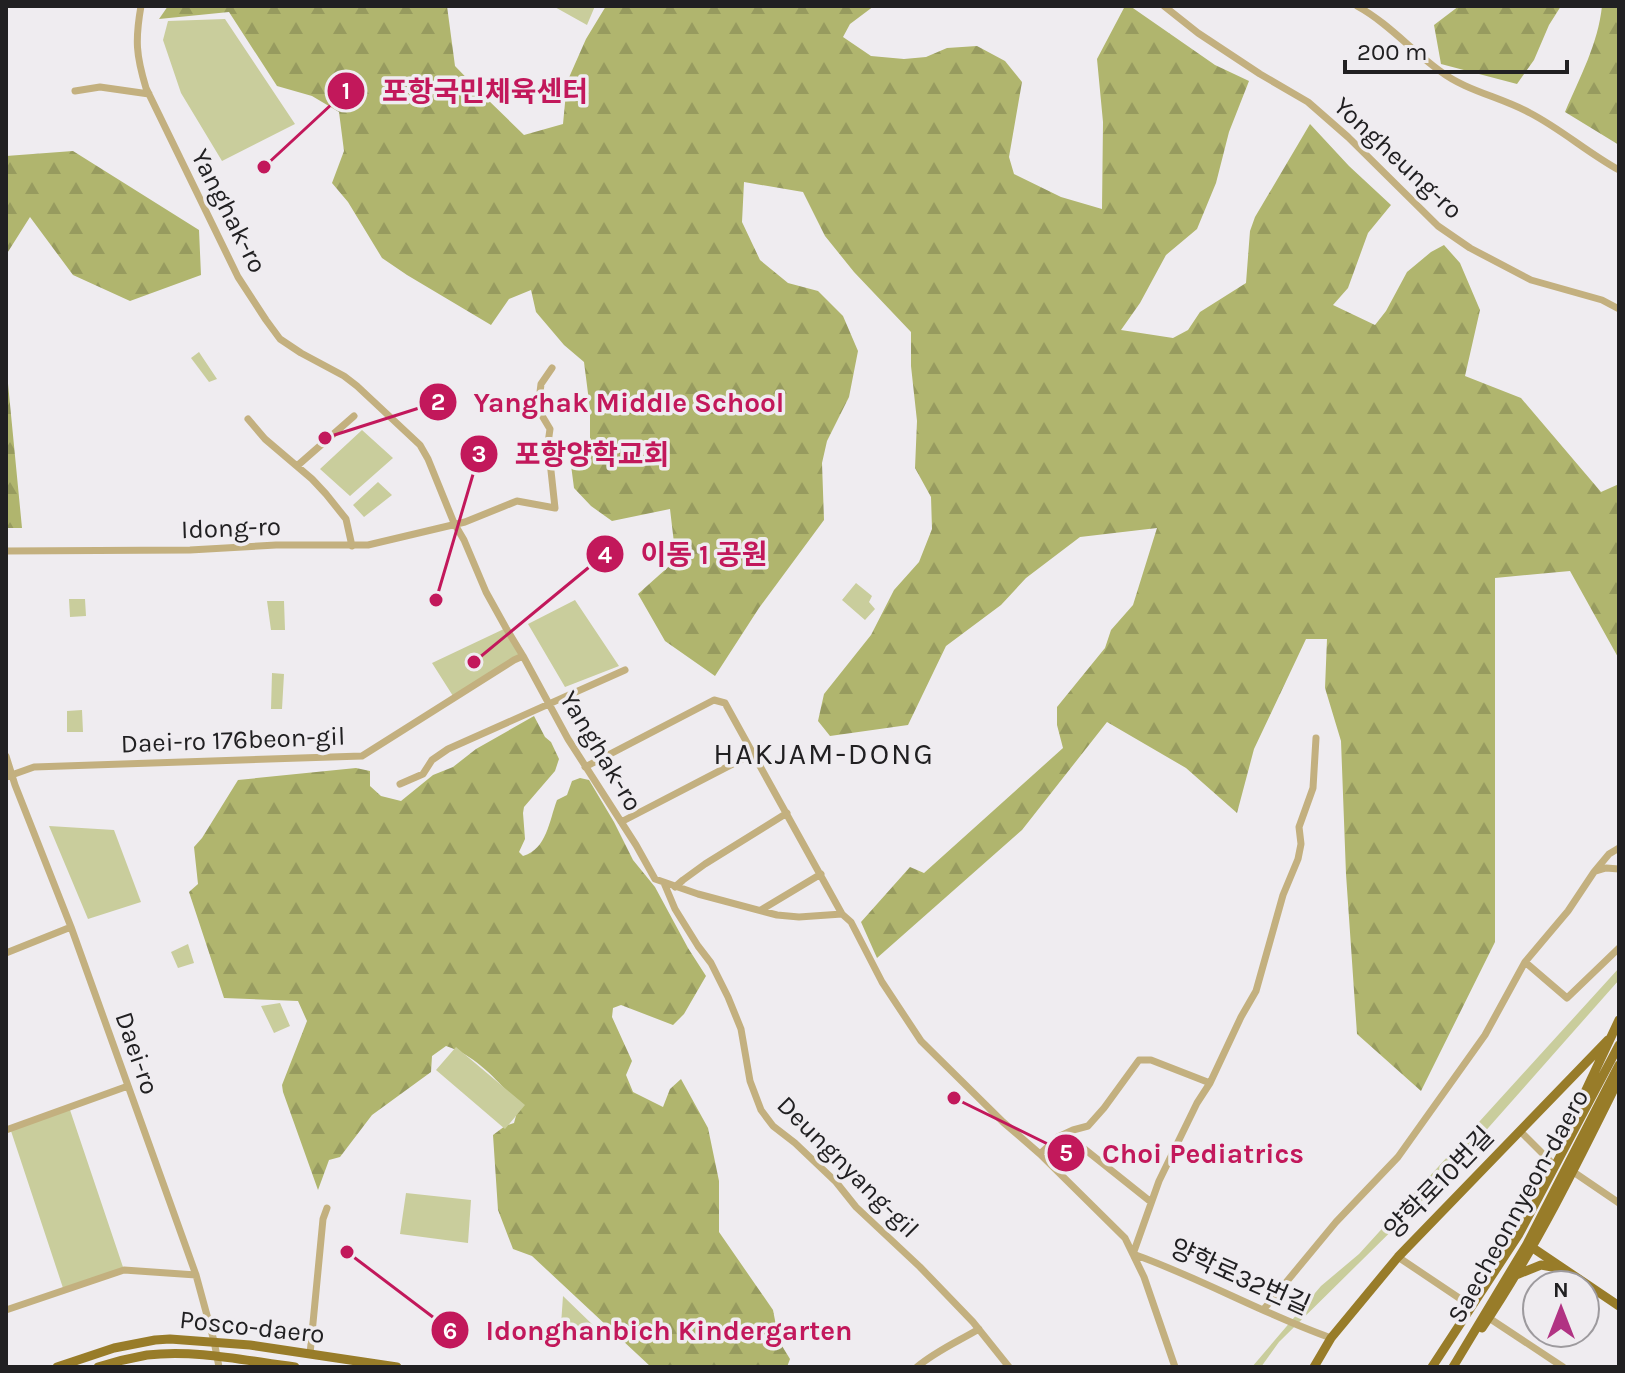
<svg xmlns="http://www.w3.org/2000/svg" width="1625" height="1373" font-family="Karla,'Noto Sans KR',sans-serif">
  <style>
    .forest { fill: url(#forest-firs) }
    .park { fill: #c9cd9c }
    .lines { fill: none; stroke-linecap: round; stroke-linejoin: round }
    .minor { stroke: #c3b07f; stroke-width: 7 }
    .major { stroke: #987c29; stroke-width: 9 }
    .labels { text-anchor: middle; dominant-baseline: central; stroke-width: 7; stroke-linejoin: round; paint-order: stroke }
    .street-label { font-size: 26px; fill: #212022; stroke: #efecf0 }
    .quarter-label { font-size: 30px; letter-spacing: 2px; fill: #212022; stroke: #efecf0 }
    .leader { fill: none; stroke: #c2185b; stroke-width: 3 }
    .callout-dot { fill: #c2185b; stroke: #efecf0; stroke-width: 3 }
    .mark-label { font-size: 24px; text-anchor: middle; font-weight: bold; fill: #fff }
    .callout-label { font-size: 28px; text-anchor: middle; font-weight: bold; fill: #c2185b; stroke: #efecf0; stroke-width: 7; stroke-linejoin: round; paint-order: stroke }
  </style>
  <defs>
    <pattern id="forest-firs" width="22" height="20" patternUnits="userSpaceOnUse" patternTransform="scale(2)"><rect width="22" height="20" fill="#b0b56e"/><path d="M5 1l3.5 6h-7zM16 11l3.5 6h-7z" fill="#979b5f"/></pattern>
  </defs>
  <rect width="100%" height="100%" fill="#efecf0"/>
  <!-- forest -->
  <path class="forest" d="M168,6H447L455,66L485,97L524,135L563,124L567,82L586,39L606,6H874L850,24L843,37L871,56L904,59L926,57L947,48L977,46L1005,61L1022,82L1009,157L1014,174L1061,197L1102,209L1103,122L1097,59L1125,6H1130L1215,65L1249,81L1229,132L1216,183L1197,229L1166,255L1140,303L1121,330L1173,338L1188,330L1200,312L1246,283L1250,231L1255,217L1310,124L1349,166L1391,205L1368,233L1348,288L1333,305L1375,325L1386,311L1407,272L1431,252L1444,245L1460,263L1480,310L1465,376L1521,398L1601,492L1619,484V659L1570,571L1495,578V942L1421,1091L1357,1034L1346,874L1341,741L1325,688L1327,639H1306L1254,749L1237,813L1186,768L1107,722L1022,830L877,958L861,922L910,867L924,873L1063,748L1057,725V707L1105,648L1111,630L1133,605L1157,528L1080,537L1026,578L1001,605L946,646L908,725L830,736L818,721L824,694L871,635L894,590L919,562L932,529L931,497L915,468L917,421L911,366V332L854,272L825,236L803,192L744,182L742,222L760,260L788,283L818,291L843,316L858,351L849,397L827,441L822,463L824,520L759,608L715,676L665,641L638,594L676,560L670,509L612,521L591,506L574,488L568,442L590,441V409L584,362L564,345L536,312L531,290L509,299L491,325L407,275L382,258L348,202L332,183L344,151L339,112L312,96L277,86L229,12L159,19Z
    M1459,6H1561L1549,25L1534,60L1517,84L1441,64L1434,25Z
    M1602,6H1619V145L1565,112C1580,77 1598,44 1602,6Z
    M73,151L199,230L201,275L130,301L73,275L30,217L6,255V156Z
    M6,363L22,528H6Z
    M534,716L545,737L551,742L559,759L555,771L524,807L523,813L525,839L519,852L523,856C547,849 549,821 557,800L567,795L572,781L580,778L589,780L614,822L633,860L655,887L688,948L706,976L684,1014L673,1025L621,1005L613,1008L612,1017L632,1061L626,1075L633,1092L663,1107L670,1089L681,1079L708,1128L719,1181V1232L773,1310L779,1341L790,1359L787,1367H651L532,1256L513,1249L498,1210L493,1135L505,1126L514,1123L519,1105C498,1081 477,1056 446,1046L432,1056L431,1072L372,1115L340,1157L329,1160L318,1190L283,1092L282,1085L307,1021L298,1001L224,998L189,892L198,884L194,847L202,838L238,780L356,768L370,771V786L381,796L401,801L433,775L453,767L476,749Z"/>
  <!-- park -->
  <path class="park" d="M553,6H595L587,25Z
    M225,19L295,124L222,161L181,93L163,40L168,21Z
    M199,352L217,379L209,382L191,358Z
    M362,430L393,458L350,496L320,469Z
    M378,482L392,495L364,517L353,505Z
    M856,583L872,596L869,602L875,609L865,620L842,600Z
    M69,599H85L86,616L70,617Z
    M575,600L619,666L565,687L528,624Z
    M267,601H284L285,630H271Z
    M506,628L523,656L453,696L432,663Z
    M272,673L284,674L282,709H271Z
    M82,710L83,732H67V711Z
    M49,826L114,830L141,902L88,919Z
    M188,944L194,963L178,968L171,952Z
    M1619,968V980L1435,1188L1279,1342L1261,1367H1252L1321,1286L1359,1254Z
    M280,1003L290,1026L274,1033L261,1006Z
    M456,1047L525,1105L505,1129L436,1070Z
    M69,1107L124,1270L64,1291L10,1128Z
    M406,1193L471,1200L468,1243L400,1234Z
    M563,1296L595,1327L561,1325Z"/>
  <g class="lines">
    <!-- minor -->
    <path class="minor" d="M141,6C135,40 136,55 146,88L238,277L266,320L280,339L301,353L344,376L357,386L420,445L428,459L454,523L464,540L486,592L506,628L523,656L568,739L636,845L655,879L698,894L777,915L799,917L842,914L851,922L882,982L921,1041L1003,1122L1040,1154L1125,1238L1144,1277L1175,1367
      M1164,6L1198,33L1260,74L1308,102L1348,137L1438,226L1470,248L1531,280L1602,300L1619,309
      M1357,6C1388,23 1411,50 1440,71C1466,91 1501,97 1530,113C1561,129 1588,153 1619,170
      M75,91L100,87L149,94
      M248,419L265,439L312,479L326,494L346,519L352,546
      M297,466L354,416
      M6,551L190,550L276,545H368L465,522L517,501L555,508L548,443L550,429L538,409L541,384L552,368
      M6,756L15,785L71,927L196,1275L214,1341L219,1367
      M585,767L714,700L725,703L842,914
      M6,777L34,767L362,756L514,660L523,656
      M400,784L423,774L432,760L448,749L625,670
      M621,822L754,753
      M1596,871L1606,868L1619,869
      M664,883L675,909L698,946L711,963L728,997L741,1029L750,1081L761,1110L773,1126L795,1143L836,1182L856,1207L920,1267L973,1322L1009,1367
      M675,887L683,880L705,864L787,813
      M761,910L821,874
      M6,953L71,927
      M1525,962L1567,998L1619,948
      M6,1130L128,1086
      M1520,1131L1551,1162
      M1061,1136L1077,1143L1151,1202
      M1040,1154L1058,1137L1073,1130L1088,1126L1104,1108L1139,1060H1151L1210,1083
      M1572,1171L1619,1203
      M1133,1254L1159,1181L1197,1103L1210,1083L1241,1017L1256,991L1283,895L1298,859L1301,844L1299,827L1313,788L1316,738
      M1133,1254C1201,1278 1263,1314 1331,1338
      M1398,1257L1471,1306
      M1264,1309L1336,1222L1398,1157L1485,1035L1525,962L1568,911L1594,872L1609,854L1619,848
      M6,1310L124,1270L196,1275
      M1489,1318L1563,1367
      M310,1354L323,1219L327,1208
      M917,1367C936,1351 957,1342 979,1329"/>
    <!-- major -->
    <path class="major" d="M1571,1122L1619,1020
      M1530,1246L1619,1306
      M1516,1275L1541,1265L1563,1269
      M1482,1328C1535,1249 1577,1164 1619,1079
      M57,1367L114,1348L155,1340L170,1339L250,1345L397,1367
      M98,1367C114,1362 130,1358 147,1355C195,1349 247,1361 295,1367
      M1314,1367L1331,1338L1398,1257L1608,1040
      M1432,1367L1519,1234L1619,1045
      M1453,1367L1527,1244L1619,1065"/>
  </g>
  <g class="labels">
    <!-- street labels -->
    <g class="street-label">
      <text transform="translate(1398 158) rotate(43)">Yongheung-ro</text>
      <text transform="translate(229 211) rotate(63)">Yanghak-ro</text>
      <text transform="translate(231 528) rotate(-2)">Idong-ro</text>
      <text transform="translate(233 740) rotate(-2)">Daei-ro 176beon-gil</text>
      <text transform="translate(601 751) rotate(59)">Yanghak-ro</text>
      <text transform="translate(137 1053) rotate(71)">Daei-ro</text>
      <text transform="translate(848 1167) rotate(45)">Deungnyang-gil</text>
      <text transform="translate(1439 1183) rotate(-46)">양학로10번길</text>
      <text transform="translate(1518 1206) rotate(-61)">Saecheonnyeon-daero</text>
      <text transform="translate(1240 1277) rotate(24)">양학로32번길</text>
      <text transform="translate(252 1327) rotate(6)">Posco-daero</text>
    </g>
    <!-- quarter labels -->
    <g class="quarter-label">
      <text x="824" y="754">HAKJAM-DONG</text>
    </g>
  </g>
  <!-- callouts -->
  <path class="leader" d="M264 167L346 91M325 438L438 402M436 600L479 454M474 662L605 554M954 1098L1066 1153M347 1252L450 1330"/>
  <g class="callout-dot">
    <circle cx="264" cy="167" r="8"/>
    <circle cx="325" cy="438" r="8"/>
    <circle cx="436" cy="600" r="8"/>
    <circle cx="474" cy="662" r="8"/>
    <circle cx="954" cy="1098" r="8"/>
    <circle cx="347" cy="1252" r="8"/>
    <circle cx="346" cy="91" r="20"/>
    <circle cx="438" cy="402" r="20"/>
    <circle cx="479" cy="454" r="20"/>
    <circle cx="605" cy="554" r="20"/>
    <circle cx="1066" cy="1153" r="20"/>
    <circle cx="450" cy="1330" r="20"/>
  </g>
  <g class="mark-label">
    <text x="346" y="99">1</text>
    <text x="438" y="410">2</text>
    <text x="479" y="462">3</text>
    <text x="605" y="563">4</text>
    <text x="1066" y="1161">5</text>
    <text x="450" y="1339">6</text>
  </g>
  <g class="callout-label">
    <text x="485" y="101">포항국민체육센터</text>
    <text x="629" y="412">Yanghak Middle School</text>
    <text x="592" y="464">포항양학교회</text>
    <text x="704" y="564">이동 1 공원</text>
    <text x="1203" y="1163">Choi Pediatrics</text>
    <text x="669" y="1340">Idonghanbich Kindergarten</text>
  </g>
  <!-- border -->
  <rect width="1625" height="1373" fill="none" stroke="#212022" stroke-width="16"/>
  <!-- north arrow -->
  <g transform="translate(1561 1309)"><circle r="38" fill="#efecf0" stroke="#9d9a9e" stroke-width="2"/>
  <path d="M0-6L14 30L0 20L-14 30Z" fill="#b13383"/>
  <text y="-12" font-size="22" font-weight="bold" text-anchor="middle" fill="#212022">N</text>
  </g>
  <!-- scale -->
  <path d="M1345 60v12h222v-12" fill="none" stroke="#212022" stroke-width="4"/>
  <text x="1357" y="60" font-size="24" fill="#212022" stroke="#efecf0" stroke-width="6" paint-order="stroke">200 m</text>
</svg>
